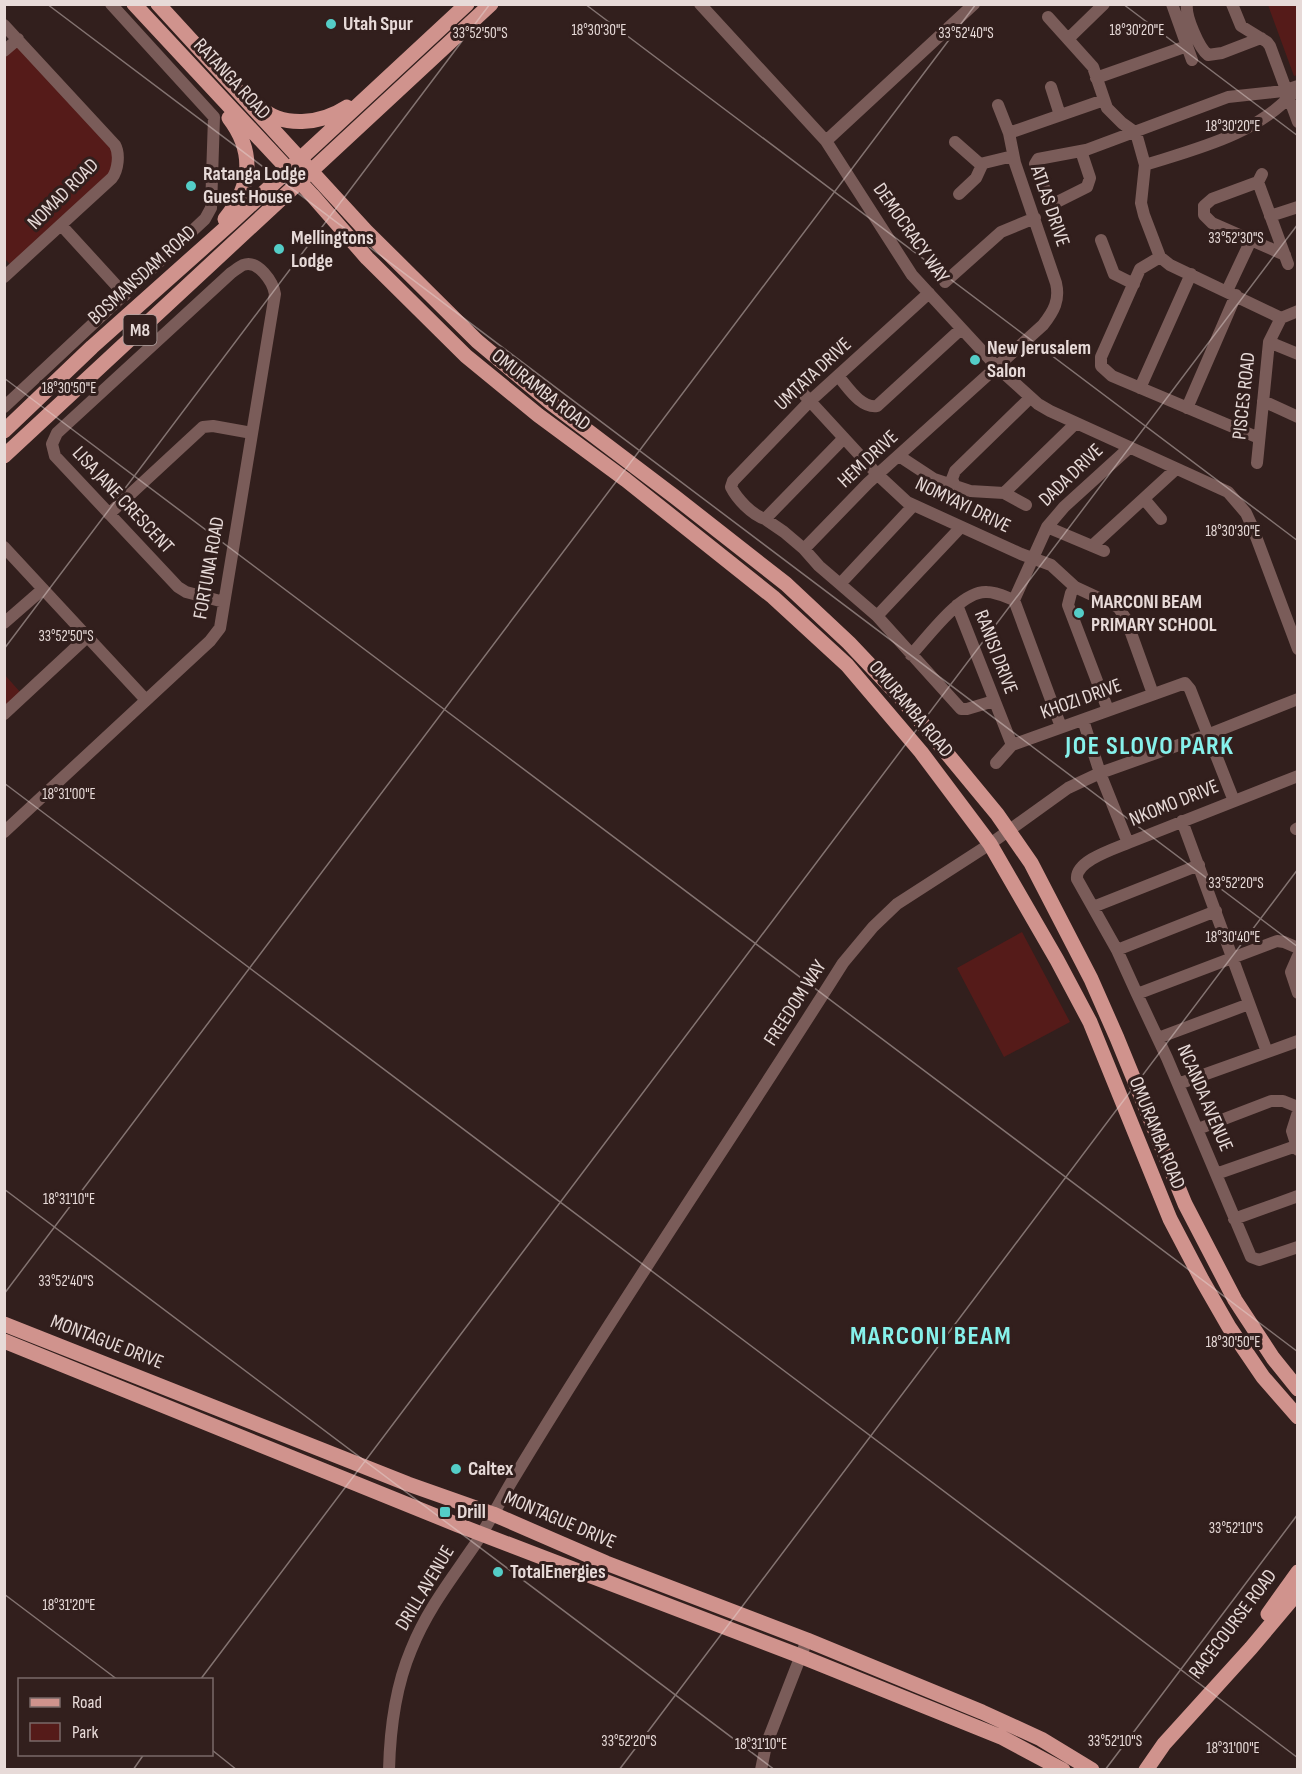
<svg xmlns="http://www.w3.org/2000/svg" width="1302" height="1774" font-family="'Sofia Sans Condensed',sans-serif">
  <style>
    .green { fill: #551b19 }
    .lines { fill: none; stroke-linecap: round; stroke-linejoin: round }
    .minor { stroke: #7a5c59; stroke-width: 12 }
    .major { stroke: #d0938d; stroke-width: 15 }
    .ticks { fill: none; stroke: #e7dad8; stroke-width: 1.5; stroke-opacity: 0.45 }
    .poi-dot { fill: #54cdc7; stroke: #321f1d; stroke-width: 2 }
    .labels { text-anchor: middle; dominant-baseline: central; stroke-width: 6; stroke-linejoin: round; paint-order: stroke }
    .shield { fill: #321f1d; stroke: #b1a2a0; stroke-width: 1.5 }
    .shield-label { font-size: 18px; font-weight: bold; fill: #e7dad8 }
    .poi-label { font-size: 20px; font-weight: bold; fill: #e7dad8; stroke: #321f1d; text-anchor: start }
    .street-label { font-size: 20px; fill: #e7dad8; stroke: #321f1d }
    .district-label { font-size: 26px; font-weight: bold; letter-spacing: 1.5px; fill: #86f1eb; stroke: #321f1d }
    .ticks-label { font-size: 15px; text-anchor: middle; fill: #e7dad8; stroke: #321f1d; stroke-width: 6; stroke-linejoin: round; paint-order: stroke }
  </style>
  <rect width="100%" height="100%" fill="#321f1d"/>
  <!-- green -->
  <path class="green" d="M1268,5H1297V75L1294,76Z
    M17,40L114,146V172L15,269L4,258V52Z
    M4,674L21,693L4,708Z
    M1022,932L1070,1022L1004,1057L957,968Z"/>
  <g class="lines">
    <!-- minor -->
    <path class="minor" d="M700,4L826,141L912,275L997,367L1038,404L1050,411L1228,492L1246,513L1252,526L1298,649
      M1172,4L1192,60
      M1187,4C1185,16 1199,48 1208,55L1222,53L1261,38
      M1232,4L1241,26L1267,42L1270,46L1298,122
      M1048,17L1093,67L1107,108L1122,123L1136,133L1145,165L1141,203L1144,215L1160,257L1170,265L1281,318
      M4,25L115,145C120,154 118,170 112,178L4,277
      M1068,39L1104,4
      M4,51L18,39
      M1096,78L1187,46
      M1051,87L1060,115
      M1009,133L1104,100
      M826,141L974,4
      M955,142L980,164L1013,156
      M1081,151L1090,178L1087,187L1053,204L1050,203L1035,164L1038,159L1086,150L1228,97L1283,91L1298,86
      M1145,165C1199,148 1259,134 1298,88
      M1262,174L1258,182L1288,264
      M1258,182L1212,199L1204,206V215L1212,223L1285,255
      M959,194L976,178L982,165
      M1270,216L1298,207
      M61,225L125,295
      M1101,240L1114,274L1134,284
      M1160,257L1140,269L1101,357V366L1112,376L1259,438
      M945,282L1001,232L1035,218
      M1227,291L1251,240
      M1269,342L1298,354
      M838,376C848,387 860,408 877,406L961,329
      M797,387L878,475L907,502L1021,554L1051,565L1075,587L1118,607L1126,619L1153,694
      M1140,388L1191,274
      M1263,401L1298,417
      M4,407L205,219L211,208L214,117L111,4
      M1187,408L1236,295
      M844,438L765,519C752,515 737,499 731,487L733,481L809,402L929,293
      M899,456L934,479L970,491L1004,493L1026,505
      M1257,463L1269,342L1281,318L1298,311
      M955,486L952,479L955,471L1030,398
      M1004,493L1076,423
      M1144,499L1161,519
      M109,514L203,427L213,426L252,433
      M765,519L784,532L804,549L868,483L1043,325C1054,311 1060,300 1056,283L1015,163L1009,133L998,105
      M1047,527L1104,551
      M1092,546L1176,469
      M4,547L146,700
      M804,549L819,566L840,584L913,506
      M840,584L877,616L961,709H967L994,701
      M1075,587L1071,593L1068,605L1108,710
      M1014,600L1047,527L1064,507L1130,447
      M1014,600L1061,727
      M957,605L1012,745
      M877,616L961,527
      M4,623L43,589
      M911,655C928,637 961,590 987,592C996,592 1006,597 1014,600
      M4,714L87,637
      M1083,720L1100,773L1128,843
      M996,763L1012,745L1185,683L1190,689L1234,801
      M1182,821L1267,1052
      M1296,829L1298,828
      M4,832L210,641L220,628L275,294C273,282 258,259 243,265C239,267 234,271 231,273L57,433L52,444L55,456L178,587L186,592L224,602
      M1093,907L1199,865
      M1216,911L1117,950L1137,994L1277,941L1284,942L1298,948
      M1117,950L1077,879C1075,861 1114,849 1128,843L1298,776
      M1298,956L1291,972L1298,993
      M1137,994L1167,1058L1251,1257L1259,1260L1298,1247
      M1158,1038L1249,1004
      M1178,1084L1298,1041
      M1298,1112L1292,1131L1298,1150
      M1198,1129L1271,1101H1283L1298,1107
      M1216,1174L1296,1146
      M1234,1219L1298,1196
      M389,1770C390,1729 395,1688 411,1650C427,1610 450,1581 474,1546C488,1525 499,1503 512,1481C618,1305 734,1136 843,963L873,927L897,904L990,844L1068,788L1100,773L1207,735L1298,699
      M761,1770L766,1745L807,1640"/>
    <!-- major -->
    <path class="major" d="M134,4L312,195L367,258L466,356L538,415L626,480L773,597L847,665L921,752L990,844L1057,960L1090,1022L1170,1219L1202,1280L1229,1327L1263,1377L1298,1417
      M158,4L366,231L477,341L551,403L675,497L786,584L849,643L902,699L997,814L1031,863L1091,979L1117,1038L1185,1204L1235,1300L1273,1358L1298,1389
      M258,106C283,129 321,124 347,107
      M225,219C252,186 255,152 229,118
      M4,431L92,347L231,223L467,4
      M4,456L491,4
      M4,1324L408,1484L493,1514L606,1563L807,1640L982,1712L1041,1739L1092,1770
      M4,1341L458,1525L800,1656L1001,1737L1063,1770
      M1268,1614L1298,1572
      M1146,1770L1164,1744L1251,1648L1298,1592"/>
  </g>
  <!-- ticks -->
  <path class="ticks" d="M47,4L1298,947M585,4L1298,541M1123,4L1298,136M4,378L1298,1352M4,649L490,4M4,783L1298,1758M4,1189L775,1770M4,1294L976,4M4,1594L118,1680M200,1680L1298,224M212,1750L237,1770M133,1770L144,1754M619,1770L1298,869M1105,1770L1298,1514"/>
  <!-- markers -->
  <g class="poi-dot">
    <circle cx="331" cy="24" r="6"/>
    <circle cx="191" cy="186" r="6"/>
    <circle cx="279" cy="249" r="6"/>
    <circle cx="975" cy="360" r="6"/>
    <circle cx="1079" cy="613" r="6"/>
    <circle cx="456" cy="1469" r="6"/>
    <rect x="439" y="1506" width="12" height="12" rx="3"/>
    <circle cx="498" cy="1572" r="6"/>
  </g>
  <g class="labels">
    <!-- shield labels -->
    <rect class="shield" x="123.5" y="315" width="33" height="30" rx="4.5"/>
    <g class="shield-label">
      <text x="140" y="330">M8</text>
    </g>
    <!-- poi labels -->
    <g class="poi-label">
      <text x="343" y="24">Utah Spur</text>
      <text x="203" y="174">Ratanga Lodge<tspan x="203" dy="23">Guest House</tspan></text>
      <text x="291" y="238">Mellingtons<tspan x="291" dy="23">Lodge</tspan></text>
      <text x="987" y="348">New Jerusalem<tspan x="987" dy="23">Salon</tspan></text>
      <text x="1091" y="602">MARCONI BEAM<tspan x="1091" dy="23">PRIMARY SCHOOL</tspan></text>
      <text x="468" y="1469">Caltex</text>
      <text x="457" y="1512">Drill</text>
      <text x="510" y="1572">TotalEnergies</text>
    </g>
    <!-- street labels -->
    <g class="street-label">
      <text transform="translate(232 79) rotate(47)">RATANGA ROAD</text>
      <text transform="translate(63 194) rotate(-45)">NOMAD ROAD</text>
      <text transform="translate(1050 206) rotate(71)">ATLAS DRIVE</text>
      <text transform="translate(911 233) rotate(55)">DEMOCRACY WAY</text>
      <text transform="translate(142 275) rotate(-42)">BOSMANSDAM ROAD</text>
      <text transform="translate(813 374) rotate(-43)">UMTATA DRIVE</text>
      <text transform="translate(541 390) rotate(38)">OMURAMBA ROAD</text>
      <text transform="translate(1244 396) rotate(-84)">PISCES ROAD</text>
      <text transform="translate(868 459) rotate(-43)">HEM DRIVE</text>
      <text transform="translate(1071 475) rotate(-44)">DADA DRIVE</text>
      <text transform="translate(123 500) rotate(47)">LISA JANE CRESCENT</text>
      <text transform="translate(963 505) rotate(26)">NOMYAYI DRIVE</text>
      <text transform="translate(209 568) rotate(-80)">FORTUNA ROAD</text>
      <text transform="translate(996 652) rotate(69)">RANISI DRIVE</text>
      <text transform="translate(1081 699) rotate(-20)">KHOZI DRIVE</text>
      <text transform="translate(911 709) rotate(50)">OMURAMBA ROAD</text>
      <text transform="translate(1174 803) rotate(-22)">NKOMO DRIVE</text>
      <text transform="translate(795 1003) rotate(-57)">FREEDOM WAY</text>
      <text transform="translate(1205 1098) rotate(67)">NCANDA AVENUE</text>
      <text transform="translate(1157 1133) rotate(68)">OMURAMBA ROAD</text>
      <text transform="translate(107 1342) rotate(21)">MONTAGUE DRIVE</text>
      <text transform="translate(560 1520) rotate(23)">MONTAGUE DRIVE</text>
      <text transform="translate(425 1588) rotate(-59)">DRILL AVENUE</text>
      <text transform="translate(1233 1624) rotate(-53)">RACECOURSE ROAD</text>
    </g>
    <!-- district labels -->
    <g class="district-label">
      <text x="1150" y="746">JOE SLOVO PARK</text>
      <text x="931" y="1336">MARCONI BEAM</text>
    </g>
  </g>
  <g class="ticks-label">
    <text x="599" y="35">18°30'30"E</text>
    <text x="1137" y="35">18°30'20"E</text>
    <text x="480" y="38">33°52'50"S</text>
    <text x="966" y="38">33°52'40"S</text>
    <text x="1233" y="131">18°30'20"E</text>
    <text x="1236" y="243">33°52'30"S</text>
    <text x="69" y="393">18°30'50"E</text>
    <text x="1233" y="536">18°30'30"E</text>
    <text x="66" y="641">33°52'50"S</text>
    <text x="69" y="799">18°31'00"E</text>
    <text x="1236" y="888">33°52'20"S</text>
    <text x="1233" y="942">18°30'40"E</text>
    <text x="69" y="1204">18°31'10"E</text>
    <text x="66" y="1286">33°52'40"S</text>
    <text x="1233" y="1347">18°30'50"E</text>
    <text x="1236" y="1533">33°52'10"S</text>
    <text x="69" y="1610">18°31'20"E</text>
    <text x="629" y="1746">33°52'20"S</text>
    <text x="1115" y="1746">33°52'10"S</text>
    <text x="761" y="1749">18°31'10"E</text>
    <text x="1233" y="1753">18°31'00"E</text>
  </g>
  <!-- border -->
  <rect width="1302" height="1774" fill="none" stroke="#e7dad8" stroke-width="12"/>
  <!-- legend -->
  <rect x="18" y="1678" width="195" height="78" fill="#321f1d" stroke="#7a6a68" stroke-width="1.5"/>
  <rect x="30" y="1698" width="30" height="9" fill="#d0938d" stroke="#7a6a68" stroke-width="1.5"/>
  <text x="72" y="1708" font-size="18" fill="#e7dad8">Road</text>
  <rect x="30" y="1723" width="30" height="18" fill="#551b19" stroke="#7a6a68" stroke-width="1.5"/>
  <text x="72" y="1738" font-size="18" fill="#e7dad8">Park</text>
</svg>
